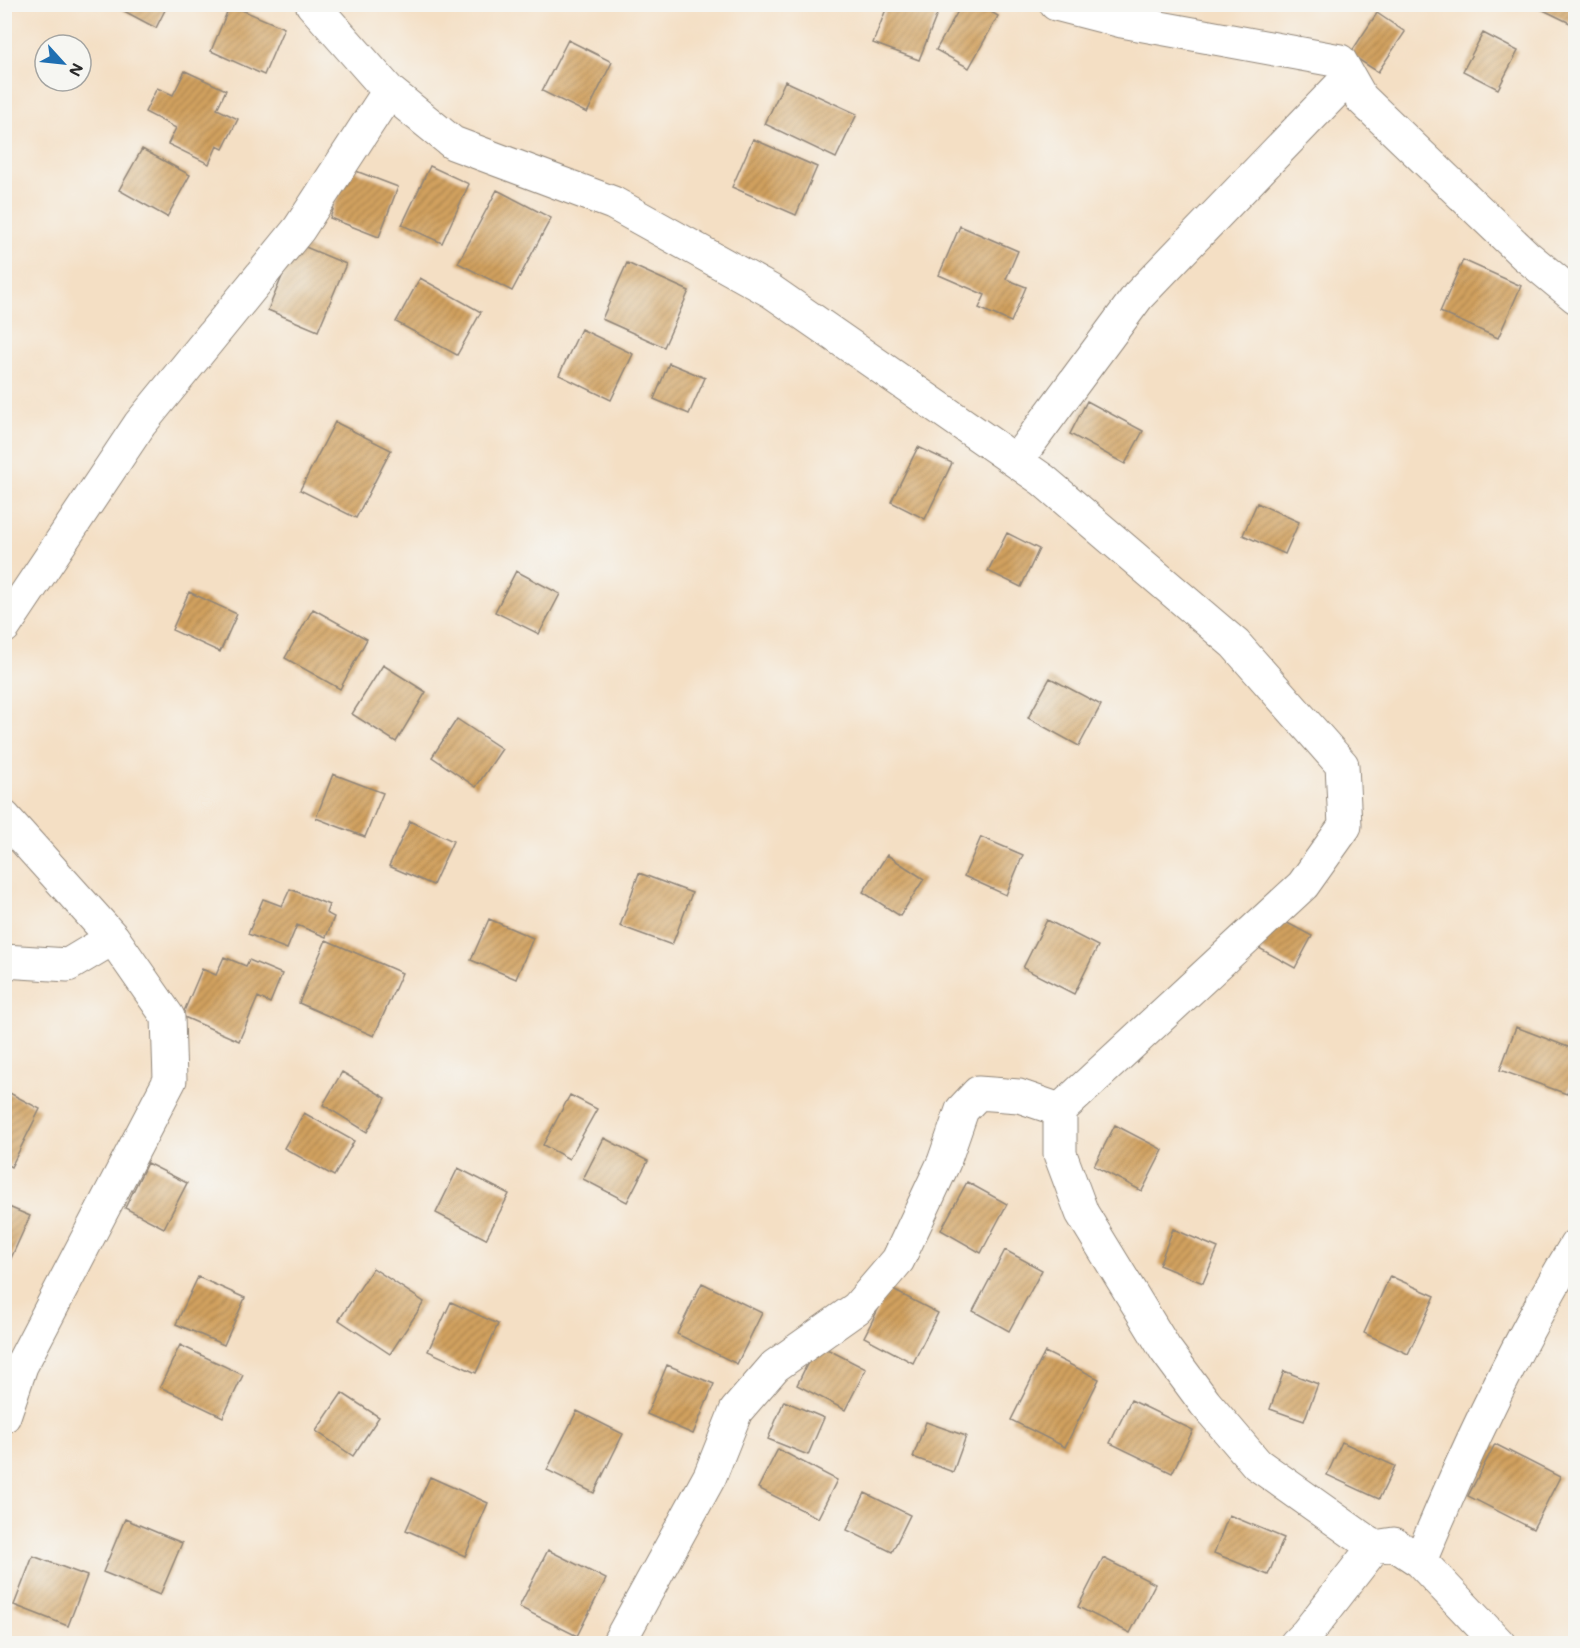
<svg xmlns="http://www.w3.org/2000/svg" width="1580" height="1648" font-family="Mali,sans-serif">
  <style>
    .building { fill: url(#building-hatch) }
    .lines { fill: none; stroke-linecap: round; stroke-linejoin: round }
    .minor-casing { stroke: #908578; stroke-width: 35 }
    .minor { stroke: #fff; stroke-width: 33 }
  </style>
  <defs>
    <pattern id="building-hatch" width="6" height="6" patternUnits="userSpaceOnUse" patternTransform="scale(1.5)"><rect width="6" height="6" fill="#d1a15e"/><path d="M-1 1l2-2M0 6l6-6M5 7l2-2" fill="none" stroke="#aa834e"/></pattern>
  </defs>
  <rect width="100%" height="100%" fill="#f6f6f2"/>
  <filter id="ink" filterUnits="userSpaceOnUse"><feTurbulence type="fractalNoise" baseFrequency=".0167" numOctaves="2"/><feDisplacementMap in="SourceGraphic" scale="12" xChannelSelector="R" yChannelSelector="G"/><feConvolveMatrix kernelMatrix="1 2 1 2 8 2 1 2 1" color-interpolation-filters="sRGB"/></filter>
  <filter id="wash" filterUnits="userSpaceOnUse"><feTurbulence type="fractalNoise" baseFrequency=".008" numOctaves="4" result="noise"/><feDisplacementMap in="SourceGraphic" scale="24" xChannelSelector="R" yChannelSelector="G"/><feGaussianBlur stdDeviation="1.35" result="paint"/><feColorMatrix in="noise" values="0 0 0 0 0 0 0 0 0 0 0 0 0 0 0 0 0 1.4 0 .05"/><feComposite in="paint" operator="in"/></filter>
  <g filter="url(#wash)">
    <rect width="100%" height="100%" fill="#f4dfc4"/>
    <g id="blocks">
      <!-- building -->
      <path class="building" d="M111,4H168L156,28Z
        M888,4H941L919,60L873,43Z
        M962,4H978L998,16L969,68L936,50Z
        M1531,4H1576V26Z
        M230,5L284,28L264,75L211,51Z
        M1377,13L1405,32L1378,72L1350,54Z
        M1483,33L1518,51L1498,89L1463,71Z
        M568,40L612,62L587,113L542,91Z
        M185,71L226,90L217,109L238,119L223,149L217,146L209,164L168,144L176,128L145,112L157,88L173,95Z
        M785,81L857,114L836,158L765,124Z
        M753,139L817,167L796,215L732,187Z
        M142,149L190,175L167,217L119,190Z
        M430,166L469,184L442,243L402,225Z
        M348,168L398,187L379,237L330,218Z
        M497,190L551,218L512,291L458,263Z
        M960,226L1018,251L1006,279L1026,287L1011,322L979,308L985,295L939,275Z
        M296,243L346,264L318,331L268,310Z
        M1463,260L1521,286L1498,338L1440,312Z
        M627,263L689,291L664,347L602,319Z
        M420,278L481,312L457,355L396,322Z
        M581,329L633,354L611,400L559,375Z
        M669,363L705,378L689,414L654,399Z
        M1087,401L1143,431L1125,464L1070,434Z
        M335,422L391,450L356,518L300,490Z
        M918,447L952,463L925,519L891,502Z
        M1257,503L1299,522L1285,554L1243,535Z
        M1007,533L1039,549L1021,587L988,571Z
        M516,571L560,594L539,634L495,612Z
        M189,592L237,614L220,652L172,630Z
        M313,609L367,639L340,689L285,658Z
        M383,665L426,692L396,742L352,714Z
        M1050,678L1101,705L1079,746L1028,718Z
        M457,719L502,749L476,787L432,757Z
        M333,774L383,793L365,837L316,818Z
        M410,821L453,841L433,885L389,866Z
        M981,837L1023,855L1006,895L964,876Z
        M887,855L924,879L900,916L863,892Z
        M639,873L692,893L672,945L620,926Z
        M290,889L329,905L326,913L334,917L326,937L297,925L287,949L248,934L263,899L282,906Z
        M1276,917L1312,936L1295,968L1259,948Z
        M489,919L533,938L516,979L471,960Z
        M1047,920L1098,946L1074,994L1023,968Z
        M326,940L402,973L374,1036L299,1003Z
        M224,957L246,966L249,960L282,974L270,1003L258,997L239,1041L182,1016L202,969L216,975Z
        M1516,1027L1576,1050V1070L1567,1094L1500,1070Z
        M342,1072L386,1098L367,1132L323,1105Z
        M4,1090L40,1109L11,1167L4,1163Z
        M570,1095L597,1109L569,1159L543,1145Z
        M304,1113L354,1141L334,1176L284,1148Z
        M1115,1125L1163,1150L1142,1191L1094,1166Z
        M604,1138L648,1161L627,1202L583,1179Z
        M147,1163L187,1183L164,1228L125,1208Z
        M458,1168L509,1194L486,1239L436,1213Z
        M967,1182L1007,1204L981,1253L941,1230Z
        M4,1205L30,1216L8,1265L4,1263Z
        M1173,1229L1218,1248L1203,1283L1159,1265Z
        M1005,1250L1042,1270L1009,1331L973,1311Z
        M373,1268L424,1302L390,1354L339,1320Z
        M1390,1276L1435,1296L1408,1354L1364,1333Z
        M198,1277L245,1298L224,1345L176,1324Z
        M702,1283L762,1313L737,1364L677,1334Z
        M889,1288L938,1313L913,1363L864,1337Z
        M451,1302L498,1324L476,1373L428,1351Z
        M817,1344L866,1369L845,1410L797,1385Z
        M180,1345L243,1375L223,1417L160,1387Z
        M1045,1352L1099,1379L1065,1447L1011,1420Z
        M667,1365L714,1384L693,1434L647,1414Z
        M1284,1371L1318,1384L1304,1421L1270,1409Z
        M342,1393L379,1417L353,1456L316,1431Z
        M1131,1400L1193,1430L1172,1473L1110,1443Z
        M784,1401L824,1418L808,1455L768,1439Z
        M577,1411L623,1434L594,1493L547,1470Z
        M926,1422L966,1436L953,1472L913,1457Z
        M1342,1442L1395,1466L1379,1499L1327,1475Z
        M1495,1444L1560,1477L1533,1529L1468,1496Z
        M778,1449L837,1480L818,1518L758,1488Z
        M430,1477L488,1503L465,1556L406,1530Z
        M865,1493L910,1515L892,1552L847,1530Z
        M1229,1515L1284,1538L1268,1575L1214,1553Z
        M125,1519L182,1543L160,1595L103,1572Z
        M548,1550L606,1579L577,1636L519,1607Z
        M33,1556L87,1576L68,1626L14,1605Z
        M1103,1558L1155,1584L1130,1633L1078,1607Z"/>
    </g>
  </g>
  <g filter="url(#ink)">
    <use href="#blocks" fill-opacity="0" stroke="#908578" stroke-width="1.5"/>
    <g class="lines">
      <!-- minor casing -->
      <g class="minor-casing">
        <path id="minor" d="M312,4L389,91L453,143L613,203L771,291L1043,480L1235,644L1342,765L1345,826L1303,885L1060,1110V1154L1082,1213L1165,1349L1205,1403L1257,1464L1374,1547L1307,1633L1296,1644
          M1056,4L1122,21L1340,61L1361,98L1525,255L1576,297
          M1016,461L1138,296L1349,77
          M4,627L140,424L299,229L389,91
          M4,817L113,938L168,1017L170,1080L21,1366L4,1416
          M4,961L68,965L113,938
          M1374,1547L1394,1544L1420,1561L1499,1644
          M1420,1561C1465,1452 1515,1346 1576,1245
          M618,1644L710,1476L736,1411L775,1366L857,1308L898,1260L944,1162L962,1110L978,1093L1019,1096L1060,1110"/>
      </g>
      <!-- minor -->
      <use href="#minor" class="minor"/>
    </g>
  </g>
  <!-- margin -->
  <rect width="1580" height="1648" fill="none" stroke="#f6f6f2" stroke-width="24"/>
  <!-- north arrow -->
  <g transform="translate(63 63) rotate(117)"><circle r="28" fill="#f6f6f2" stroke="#a5a5a2" stroke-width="1.5"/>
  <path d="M0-4.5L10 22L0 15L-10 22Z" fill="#1f6fb2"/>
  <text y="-9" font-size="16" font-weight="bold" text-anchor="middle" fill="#2b2b2b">N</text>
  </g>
</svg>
